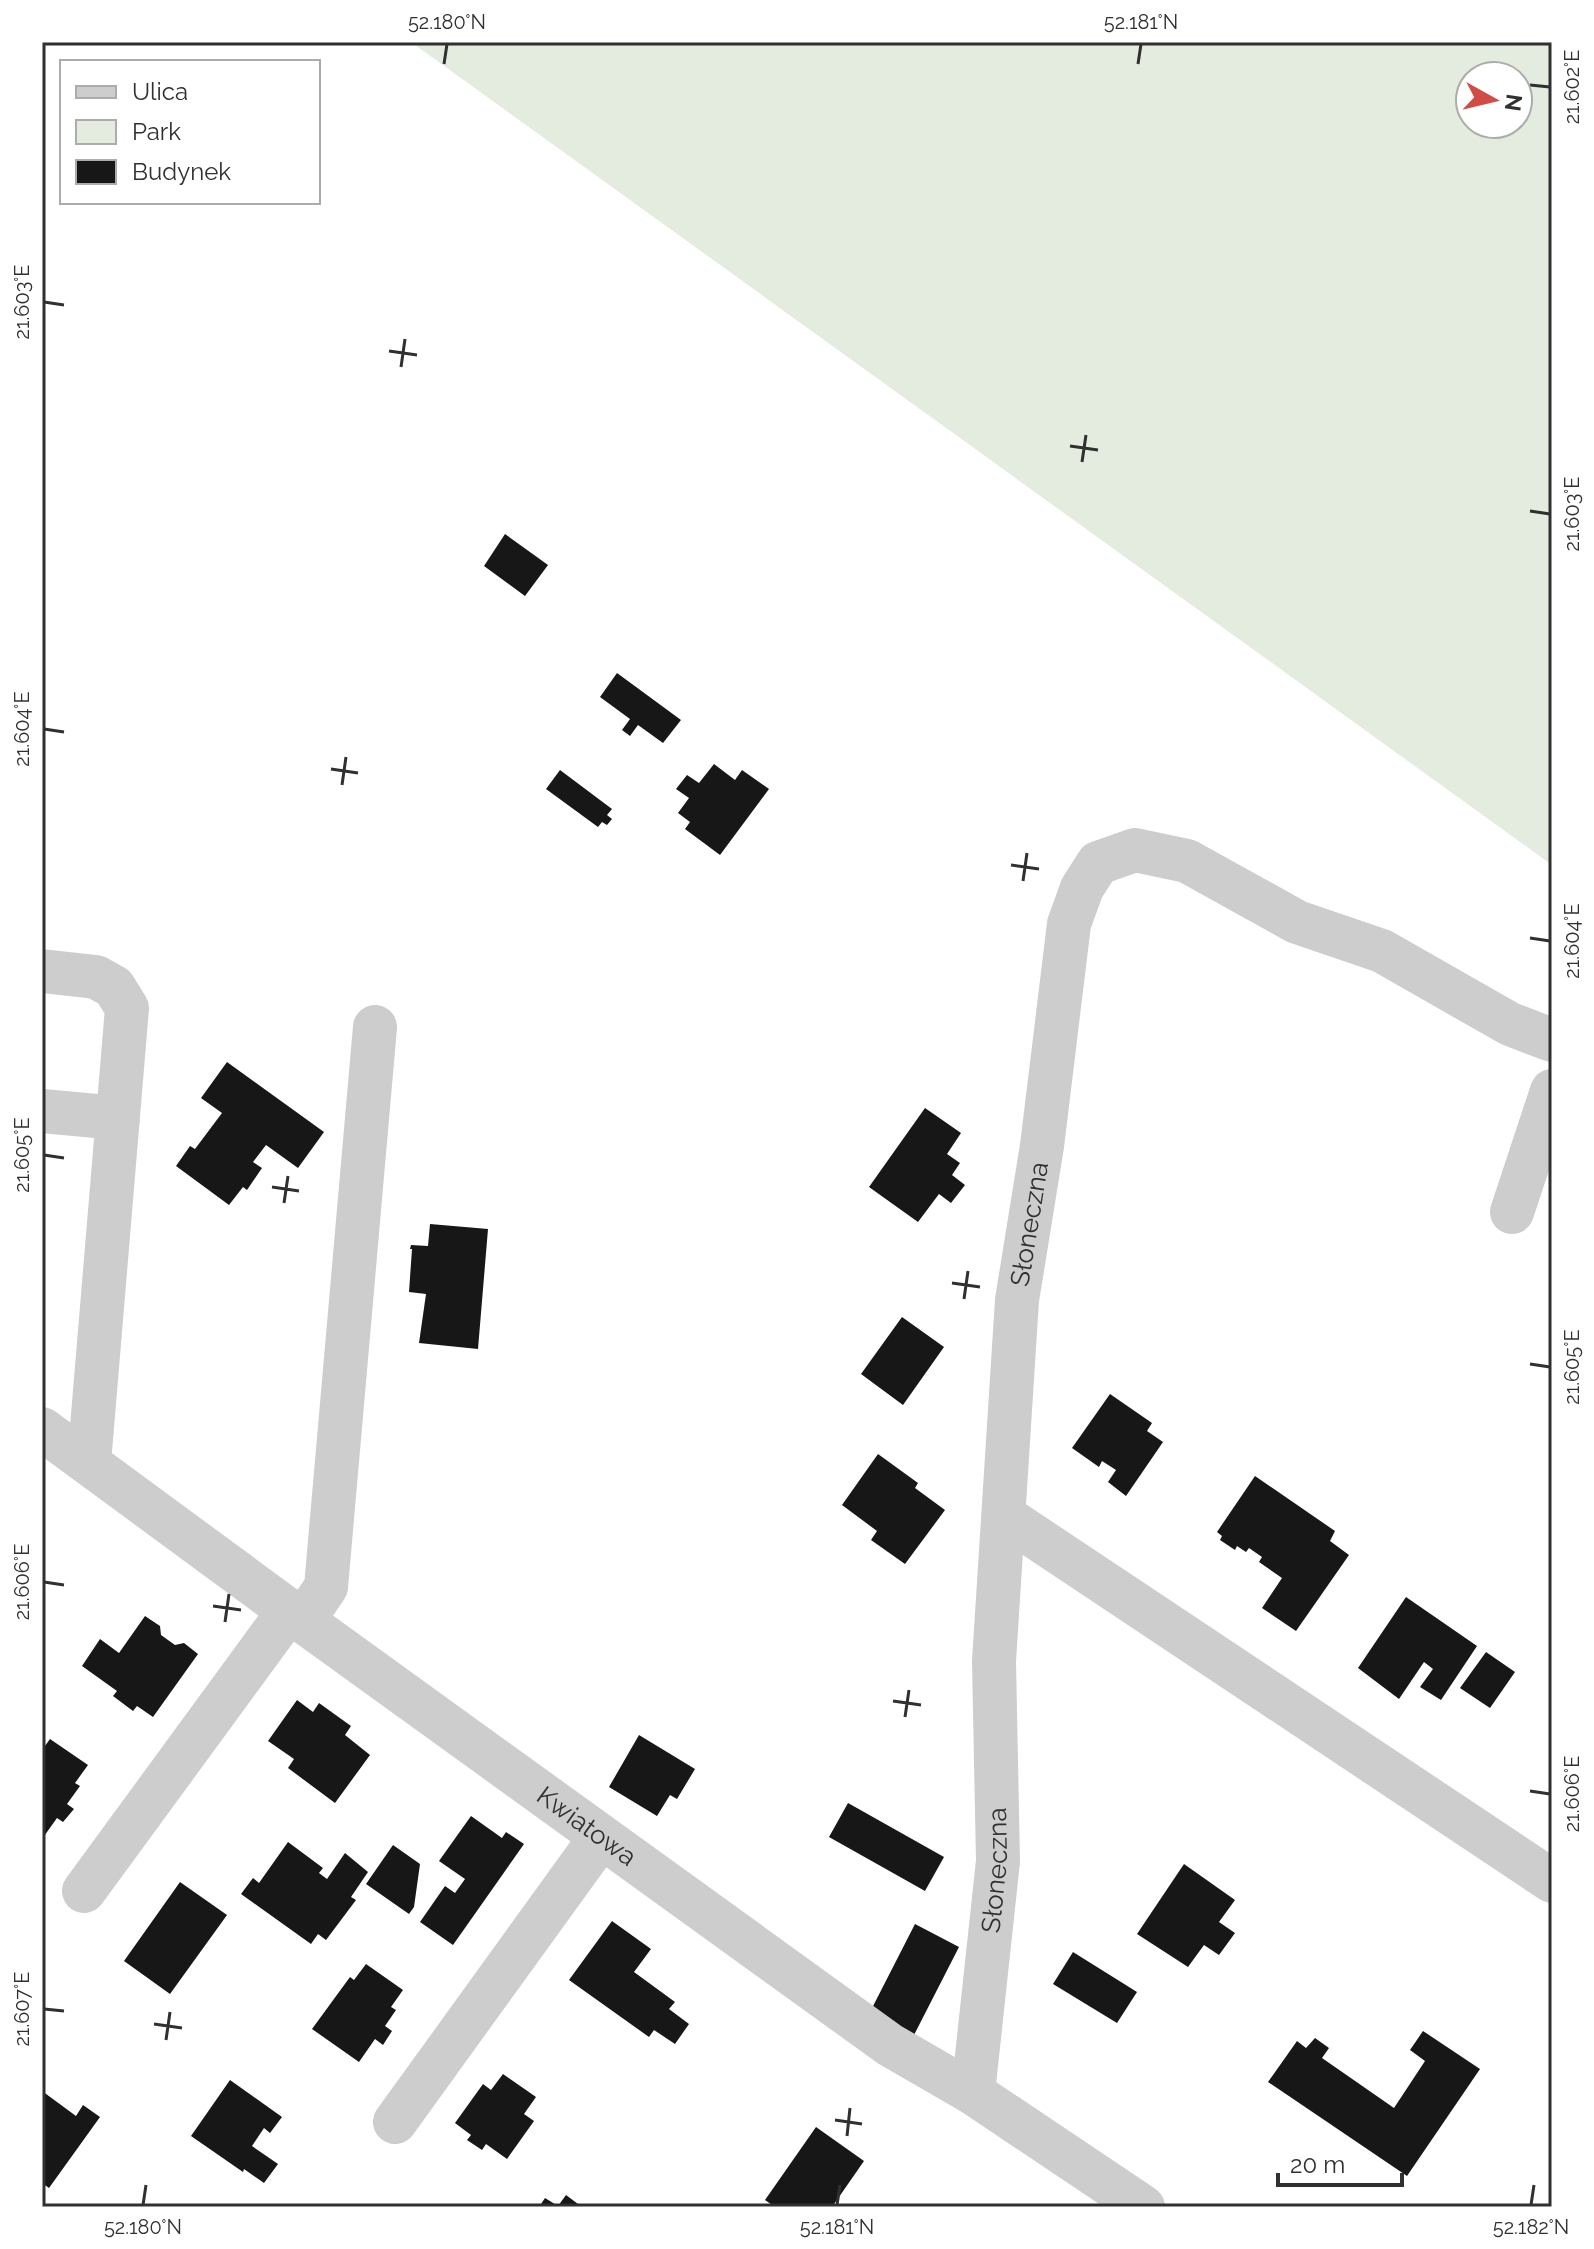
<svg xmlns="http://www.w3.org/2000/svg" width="1594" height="2249" font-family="Raleway,sans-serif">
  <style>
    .green { fill: #e4ebdf; fill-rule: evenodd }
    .building { fill: #171717 }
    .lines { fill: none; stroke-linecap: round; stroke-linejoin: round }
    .minor { stroke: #cdcdcd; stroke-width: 44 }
    .ticks { fill: none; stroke: #303030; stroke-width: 3 }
    .labels { text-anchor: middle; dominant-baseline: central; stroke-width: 8; stroke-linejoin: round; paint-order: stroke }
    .street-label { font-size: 26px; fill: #303030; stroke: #fff }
    .neatline { fill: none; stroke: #303030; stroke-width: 3 }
    .ticks-label { font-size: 20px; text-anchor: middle; fill: #303030 }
  </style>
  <rect width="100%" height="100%" fill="#fff"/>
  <!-- green -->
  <path class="green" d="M411,42H1552V865ZM1470,76H1518V124H1470Z"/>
  <!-- building -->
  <path class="building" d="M505,534L548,565L525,596L484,566Z
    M617,673L681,720L663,743L638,725L630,736L622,730L630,719L600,697Z
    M714,764L735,780L742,770L769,789L720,855L685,829L690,822L678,813L689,798L676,789L687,775L699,783Z
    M560,770L612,809L607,815L612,819L607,825L602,822L598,827L546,789Z
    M227,1062L324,1132L298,1168L266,1145L253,1162L262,1168L247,1190L243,1187L229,1205L176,1166L190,1146L195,1149L222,1113L201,1098Z
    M925,1108L961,1133L947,1154L960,1163L952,1175L965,1185L951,1203L939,1194L918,1222L869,1187Z
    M430,1224L488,1229L478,1349L419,1343L426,1294L409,1292L412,1249H410L411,1245L428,1246Z
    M902,1317L944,1347L903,1405L861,1374Z
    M1110,1394L1152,1423L1147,1431L1163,1442L1126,1496L1108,1482L1116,1470L1102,1461L1099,1467L1072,1448Z
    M878,1454L918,1483L915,1488L945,1510L905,1564L871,1540L877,1531L842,1505Z
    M1255,1476L1335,1531L1330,1541L1349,1555L1296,1631L1262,1608L1282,1578L1259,1562L1262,1557L1249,1548L1246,1552L1237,1546L1235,1550L1220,1540L1222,1536L1217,1532Z
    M1406,1597L1477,1646L1441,1700L1420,1687L1433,1669L1424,1662L1399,1699L1358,1668Z
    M145,1616L160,1626L161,1635L175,1645L184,1643L198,1654L153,1717L137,1706L133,1711L113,1696L117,1691L82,1666L100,1639L119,1653Z
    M1486,1652L1515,1672L1490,1708L1460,1688Z
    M297,1700L313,1712L319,1703L351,1726L345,1735L370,1755L335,1803L288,1768L294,1759L268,1741Z
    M639,1735L695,1769L677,1799L670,1795L657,1816L609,1787Z
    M50,1739L88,1765L75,1783L80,1786L67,1804L74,1809L63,1822L57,1818L42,1839V1750Z
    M848,1803L944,1857L925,1891L829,1837Z
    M471,1816L502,1838L506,1832L524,1844L453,1945L420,1922L445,1886L455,1893L465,1879L439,1861Z
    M288,1842L323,1868L319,1873L327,1879L345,1853L368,1872L351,1897L356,1900L326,1940L318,1934L311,1944L241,1894L253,1878L259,1883Z
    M393,1845L420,1864L414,1907L409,1914L366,1884Z
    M1184,1864L1235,1900L1219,1922L1235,1933L1219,1955L1204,1945L1188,1967L1137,1934Z
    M180,1882L227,1915L170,1994L124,1961Z
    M612,1921L651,1949L634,1972L675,2002L669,2009L689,2024L675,2044L654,2030L649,2037L569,1980Z
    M915,1924L959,1947L914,2035L870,2012Z
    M1073,1952L1137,1992L1117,2023L1053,1984Z
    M366,1964L403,1990L391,2007L396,2010L385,2026L392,2031L383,2045L375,2039L359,2062L312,2029L350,1977L354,1980Z
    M1423,2031L1480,2069L1407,2176L1268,2082L1297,2041L1306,2048L1315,2038L1329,2048L1322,2058L1394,2108L1425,2061L1410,2050Z
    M503,2074L536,2097L524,2114L534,2121L507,2159L486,2144L482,2150L467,2140L471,2135L455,2123L483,2084L491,2090Z
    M230,2080L282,2117L270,2133L264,2128L252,2146L278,2164L264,2183L244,2169L243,2172L191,2136Z
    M42,2091L76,2116L83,2105L100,2117L49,2188L42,2183Z
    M816,2127L864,2161L832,2207H775L765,2200Z
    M566,2195L582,2207H539L545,2198L558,2206Z"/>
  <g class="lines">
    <!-- minor -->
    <g class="minor">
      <path d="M42,971L96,977L114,987L127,1008L89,1463"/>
      <path d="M42,1111L118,1118"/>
      <path d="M1512,1212L1552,1091"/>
      <path id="s1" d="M42,1429L303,1621L890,2045L973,2093L1143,2207"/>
      <path d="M1004,1516L1552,1881"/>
      <path d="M303,1621L326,1587L375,1027"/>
      <path d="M84,1891L289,1611"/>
      <path id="s2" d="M973,2093L998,1861L994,1661L1017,1300L1042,1146L1069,924L1082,888L1098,863L1135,850L1187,861L1297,922L1382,951L1510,1024L1552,1040"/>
      <path d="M395,2122L601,1837"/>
    </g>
  </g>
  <!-- ticks -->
  <path class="ticks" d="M444,64L447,44M1138,64L1141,44M1530,85L1550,87M44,302L64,305M389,351L417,355M401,367L405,339M1070,446L1098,450M1082,462L1086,435M1530,511L1550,514M44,729L64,732M331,769L358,773M342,785L346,757M1011,865L1039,869M1023,881L1027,853M1530,938L1550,941M44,1155L64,1158M272,1187L299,1191M284,1203L288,1176M952,1283L980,1287M964,1299L968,1271M1530,1364L1550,1367M44,1582L64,1585M213,1606L241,1610M225,1622L229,1594M893,1701L921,1705M905,1717L909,1690M1530,1791L1550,1794M44,2009L64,2011M154,2024L182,2028M166,2040L170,2012M835,2120L862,2124M847,2136L850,2108M143,2205L146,2185M837,2205L840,2185M1531,2205L1534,2185"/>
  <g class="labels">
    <!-- street labels -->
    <g class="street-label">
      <text stroke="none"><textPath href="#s2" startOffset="872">Słoneczna</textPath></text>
      <text stroke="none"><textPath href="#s1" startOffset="674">Kwiatowa</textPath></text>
      <text stroke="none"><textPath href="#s2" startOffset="224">Słoneczna</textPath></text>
    </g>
  </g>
  <!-- border -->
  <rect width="1594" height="2249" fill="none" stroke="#ffffff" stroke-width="88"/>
  <!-- legend -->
  <rect x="60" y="60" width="260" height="144" fill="#ffffff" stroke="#acacac" stroke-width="2"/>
  <rect x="76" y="86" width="40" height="12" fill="#cdcdcd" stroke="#acacac" stroke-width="2"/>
  <text x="132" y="100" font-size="24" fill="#303030">Ulica</text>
  <rect x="76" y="120" width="40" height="24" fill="#e4ebdf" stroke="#acacac" stroke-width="2"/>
  <text x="132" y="140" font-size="24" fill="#303030">Park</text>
  <rect x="76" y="160" width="40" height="24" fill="#171717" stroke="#acacac" stroke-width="2"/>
  <text x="132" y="180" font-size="24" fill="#303030">Budynek</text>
  <!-- north arrow -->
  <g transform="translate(1494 100) rotate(98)"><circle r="38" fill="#ffffff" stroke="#acacac" stroke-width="2"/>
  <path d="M0-6L14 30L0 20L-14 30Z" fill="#d24c46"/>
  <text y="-12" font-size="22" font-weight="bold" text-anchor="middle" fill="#303030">N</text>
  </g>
  <!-- scale -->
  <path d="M1278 2173v12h124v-12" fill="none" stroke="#303030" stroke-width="4"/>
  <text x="1290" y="2173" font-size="24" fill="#303030" stroke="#ffffff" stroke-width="6" paint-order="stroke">20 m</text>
  <rect x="44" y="44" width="1506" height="2161" class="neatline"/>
  <g class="ticks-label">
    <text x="447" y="29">52.180°N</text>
    <text x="1141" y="29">52.181°N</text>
    <text transform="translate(1572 87) rotate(-90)" y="7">21.602°E</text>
    <text transform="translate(22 302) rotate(-90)" y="7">21.603°E</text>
    <text transform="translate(1572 514) rotate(-90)" y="7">21.603°E</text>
    <text transform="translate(22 729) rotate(-90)" y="7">21.604°E</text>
    <text transform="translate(1572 941) rotate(-90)" y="7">21.604°E</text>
    <text transform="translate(22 1155) rotate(-90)" y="7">21.605°E</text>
    <text transform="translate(1572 1367) rotate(-90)" y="7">21.605°E</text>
    <text transform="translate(22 1582) rotate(-90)" y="7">21.606°E</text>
    <text transform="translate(1572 1794) rotate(-90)" y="7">21.606°E</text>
    <text transform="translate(22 2009) rotate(-90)" y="7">21.607°E</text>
    <text x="143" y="2234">52.180°N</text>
    <text x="837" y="2234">52.181°N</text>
    <text x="1531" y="2234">52.182°N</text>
  </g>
</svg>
